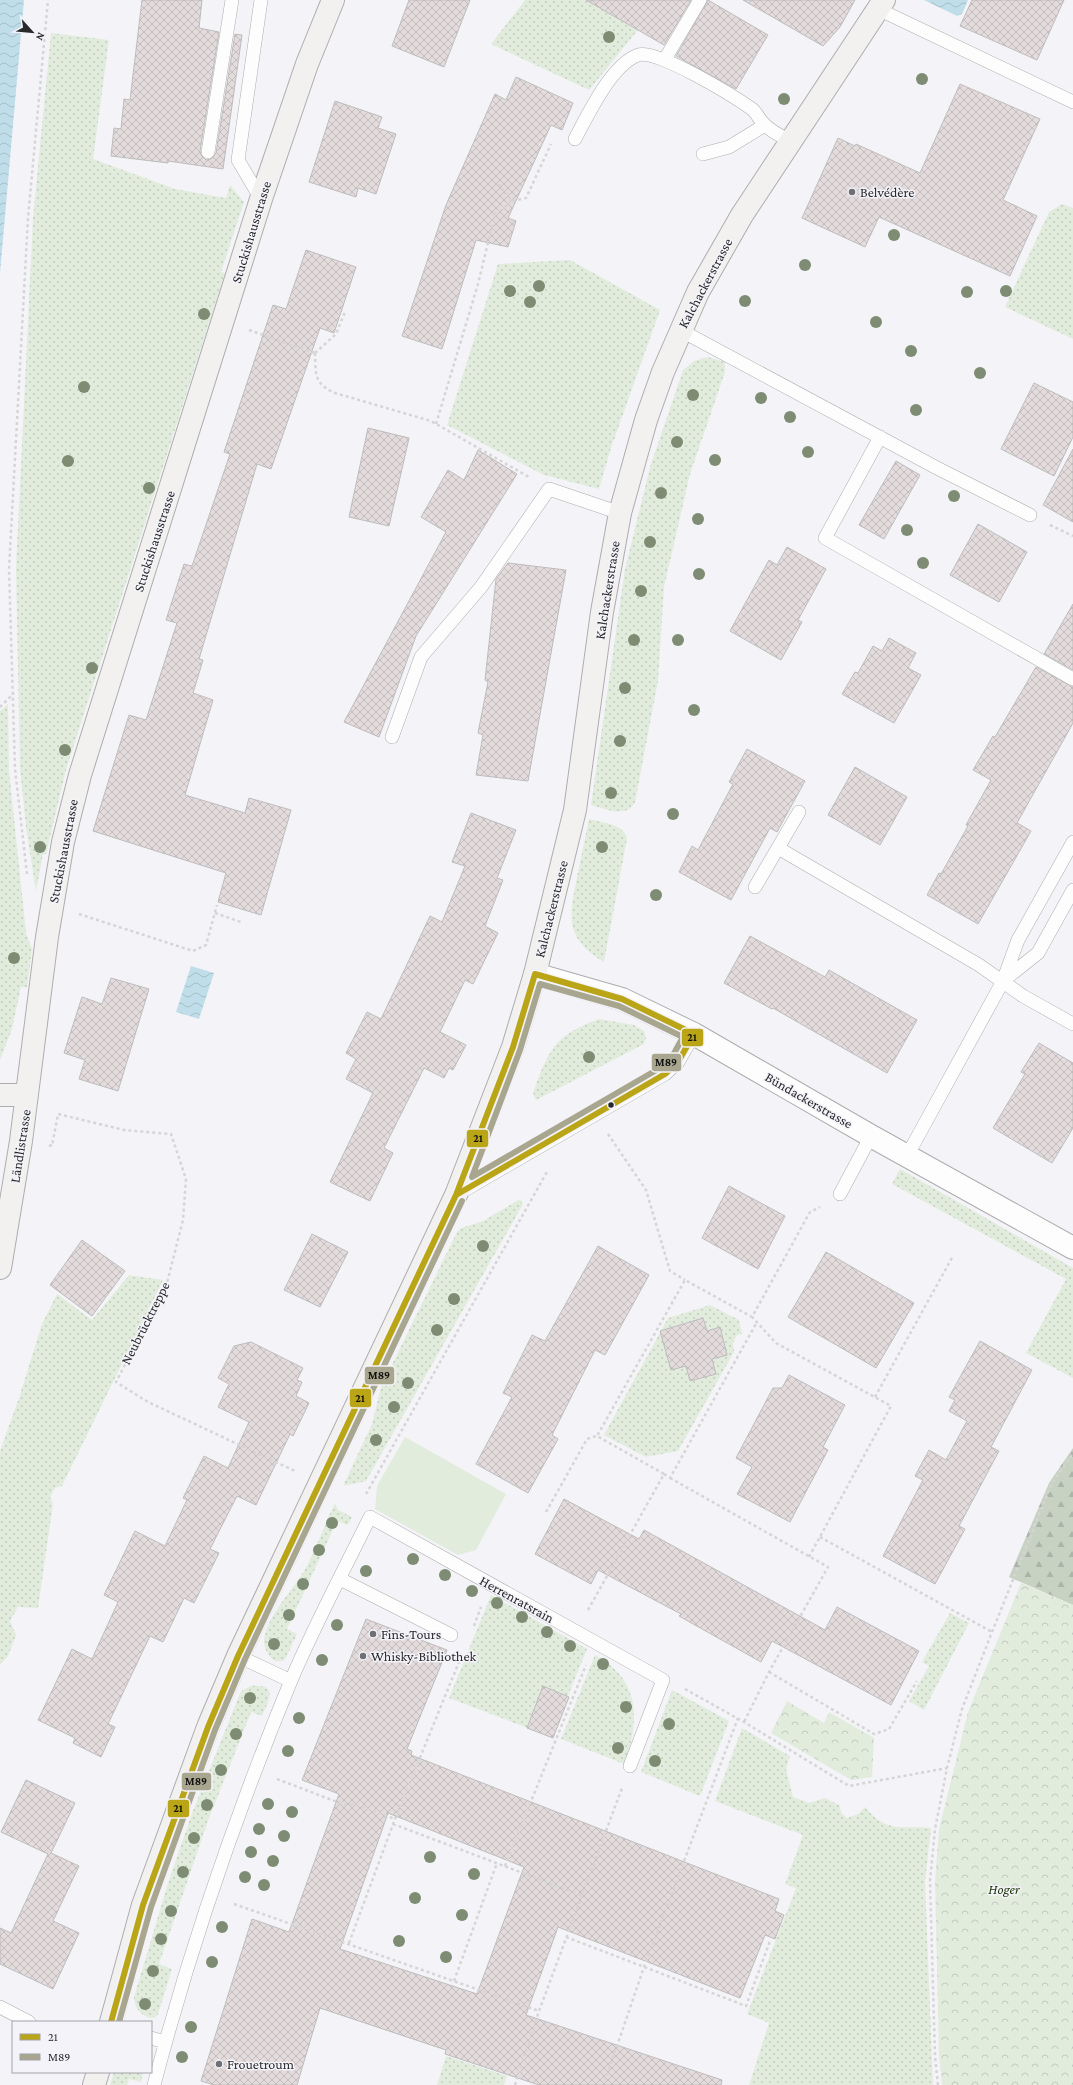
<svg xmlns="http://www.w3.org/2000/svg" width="1073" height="2085" font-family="'Crimson Pro',serif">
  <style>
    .grass { fill: url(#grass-dots) }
    .forest { fill: url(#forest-firs) }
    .park { fill: url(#park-crowns) }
    .pitch { fill: #e1ecdd }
    .water { fill: url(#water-waves) }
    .building { fill: url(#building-cross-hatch); stroke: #bdbcbd; fill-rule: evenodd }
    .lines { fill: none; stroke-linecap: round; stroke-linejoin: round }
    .lane-casing { stroke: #adadaf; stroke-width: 14 }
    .street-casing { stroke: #adadaf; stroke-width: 24 }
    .secondary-casing { stroke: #adadaf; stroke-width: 24 }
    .path { stroke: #d5d5d5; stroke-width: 2.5; stroke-dasharray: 3 3; stroke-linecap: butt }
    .lane { stroke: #fdfdfe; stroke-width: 13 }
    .street { stroke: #fdfdfe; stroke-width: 22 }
    .secondary { stroke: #f3f1f0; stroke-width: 22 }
    .bus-1-casing { stroke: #f3f3f9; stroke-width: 9 }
    .bus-2-casing { stroke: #f3f3f9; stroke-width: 9 }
    .bus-1 { stroke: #b9a515; stroke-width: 6 }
    .bus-2 { stroke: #a9a68f; stroke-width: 6 }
    .tree { fill: #7d8c72 }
    .poi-dot { fill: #6f7073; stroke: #f3f3f9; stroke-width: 1.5 }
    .bus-dot { fill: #28292b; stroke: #f3f3f9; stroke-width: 1.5 }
    .labels { text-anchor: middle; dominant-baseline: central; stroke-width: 3; stroke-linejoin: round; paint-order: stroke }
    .poi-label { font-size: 14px; fill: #28292b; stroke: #f3f3f9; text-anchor: start }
    .street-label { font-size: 14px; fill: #28292b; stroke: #f3f3f9 }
    .park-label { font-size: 14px; font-style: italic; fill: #1b3605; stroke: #f3f3f9 }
    .line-badge { stroke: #f3f3f9; stroke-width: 1.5 }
    .pale-badge-label { font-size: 11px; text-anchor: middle; font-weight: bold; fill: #111 }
  </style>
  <defs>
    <pattern id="grass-dots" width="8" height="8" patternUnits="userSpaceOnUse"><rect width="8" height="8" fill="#e1ecdd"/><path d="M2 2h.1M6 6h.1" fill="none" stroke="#c1cabe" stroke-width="1.8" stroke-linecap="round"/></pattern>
    <pattern id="forest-firs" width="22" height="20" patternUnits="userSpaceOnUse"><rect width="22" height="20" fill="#c7d2c3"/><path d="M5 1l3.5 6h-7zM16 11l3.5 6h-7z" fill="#abb4a8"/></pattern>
    <pattern id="park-crowns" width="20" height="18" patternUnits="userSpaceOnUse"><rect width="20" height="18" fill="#e1ecdd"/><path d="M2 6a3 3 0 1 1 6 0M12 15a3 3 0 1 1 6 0" fill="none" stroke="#c1cabe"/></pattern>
    <pattern id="water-waves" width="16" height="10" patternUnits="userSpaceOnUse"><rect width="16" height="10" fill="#c0dee9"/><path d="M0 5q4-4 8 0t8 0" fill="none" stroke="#a5bec8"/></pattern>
    <pattern id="building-cross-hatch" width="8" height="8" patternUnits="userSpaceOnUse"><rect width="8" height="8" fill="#e3dbdc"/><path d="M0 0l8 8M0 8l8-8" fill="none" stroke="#c3bcbd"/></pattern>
  </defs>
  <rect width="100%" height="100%" fill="#f4f4f8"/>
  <!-- grass -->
  <path class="grass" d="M525,0H598L595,5L638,30L589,90L491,44Z
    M51,33L109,40L93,159L175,189L226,198L230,185L244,202L221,272L225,273L66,770L46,854H43L36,891L26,827L20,769L16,568L33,218Z
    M1062,204L1073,208V339L1005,307L1049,212Z
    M570,260L660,310L611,448L599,489L544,475L447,425L498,264Z
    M707,357L725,362V372L690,474L664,587L658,681L635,802C626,819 606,809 591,805L625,569L650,467L683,370L694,361Z
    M8,704L9,770L26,933L32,949L27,987H21L12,1029L0,1060V711Z
    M589,819C603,823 622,823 627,838L604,962C564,938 569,917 577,877C581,858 585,838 589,819Z
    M599,1019L634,1025L644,1031L646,1038L644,1044L536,1100L533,1093C548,1051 554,1035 599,1019Z
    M900,1169L1073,1268V1378L1026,1353L1066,1279L892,1184Z
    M520,1199L523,1204L366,1481L343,1486L372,1424L381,1387L457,1232L461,1228L483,1221Z
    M129,1275L163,1280L62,1486L55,1488L50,1497L53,1504L38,1608L18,1607L10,1621L16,1635L8,1656L0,1665V1451L19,1398L42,1324L57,1294L92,1320Z
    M710,1305L739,1320L742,1334L737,1335L733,1343L734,1352L678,1451L646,1457L604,1435L668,1318Z
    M335,1503L338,1510L352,1517L348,1525L337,1521L287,1629L297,1634L286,1658L283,1661H275C268,1656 264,1649 264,1640C267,1617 289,1594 301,1576C314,1556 324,1525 335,1503Z
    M491,1595L587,1649L551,1737L449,1698Z
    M950,1613L969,1623L924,1710L909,1701L929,1666L922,1662Z
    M595,1655C641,1680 640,1721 624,1764L561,1739Z
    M251,1686C279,1684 269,1700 262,1716L251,1712L208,1821L159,1964L172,1969L158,2014L156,2017L150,2018C140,2015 134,2007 134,1997L168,1883L191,1816L241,1691Z
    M672,1690L729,1721L700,1796L641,1772Z
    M742,1728L790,1756L786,1769L793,1797L809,1803L825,1798L839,1805L842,1814L847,1818L858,1814L865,1807C888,1834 899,1825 931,1828L925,1882L933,2085H749L769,2023L747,2014L796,1888L785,1884L803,1835L715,1801Z
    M446,2056L507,2076L504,2085H437Z
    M114,2072H143L141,2082L129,2079L127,2085H110Z"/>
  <!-- forest -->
  <path class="forest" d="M1073,1448V1605L1009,1577L1049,1483Z"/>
  <!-- park -->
  <path class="park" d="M1021,1583L1073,1605V2085H942L939,2055L935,1881L939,1829L968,1712Z
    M787,1701L824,1723L829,1712L874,1738L872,1777L851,1780L771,1733Z"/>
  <!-- pitch -->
  <path class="pitch" d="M405,1437L506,1494L476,1550L458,1555L375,1509L377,1486Z"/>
  <!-- water -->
  <path class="water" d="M0,0H24L0,273Z
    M924,0H968L962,14L957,16Z
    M191,966L214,973L199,1019L176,1012Z"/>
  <!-- building -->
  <path class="building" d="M142,0H202L199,28L219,32L200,151L201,155L206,160L211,159L216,153L235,34L242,35L223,169L168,161V163L111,156L114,128L121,129L124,99L130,100Z
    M409,0H470L444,67L392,46Z
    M586,0H691L664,45Z
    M708,0L768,35L736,89L676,56Z
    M743,0H855L840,27L823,46Z
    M972,0H1064L1037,60L960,26Z
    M516,77L573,103L562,130L551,125L508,218L516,221L508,247L476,240L442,349L402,336L446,205L495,94L506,100Z
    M960,84L1040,119L1003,200L1037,216L1010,276L879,217L865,247L802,218L838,138L855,146L856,144L920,173Z
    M335,101L382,117L378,128L396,134L376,194L358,188L356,197L309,182Z
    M306,250L356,267L334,333L320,328L271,469L257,464L199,659L203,660L193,693L213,700L185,795L245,813L249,798L291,810L261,915L218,902L226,873L93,831L129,715L146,720L177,623L166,620L184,564L192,566L230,454L224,452L273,305L286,309Z
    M1034,383L1073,402V437L1054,476L1001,449Z
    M368,428L409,438L389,526L349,517Z
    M1073,449V522L1043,505Z
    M478,450L517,474L416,636L379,737L344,722L446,532L421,517L448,470L464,480Z
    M896,461L920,475L884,539L859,525Z
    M978,524L1027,552L999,602L950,575Z
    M787,547L826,569L798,620L802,622L781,660L730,631L769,560L777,565Z
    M508,563L566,570L528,781L476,775L483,735L478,733L488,682L485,680L496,579Z
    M1073,604V670L1044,654Z
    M889,638L916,653L908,668L921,675L894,723L842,694L855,672L858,673L873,646L882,651Z
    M1036,667L1073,687V723L1017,823L1031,831L978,924L927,895L939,873L941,874L968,826L966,825L991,780L973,770L993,736L995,737Z
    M747,749L805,781L777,832L770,828L731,900L679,872L692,846L698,850L733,784L729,782Z
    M855,767L907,797L880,845L828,815Z
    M471,813L516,830L497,878L503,880L485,926L498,933L473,984L465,980L440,1032L466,1045L453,1070L449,1068L444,1078L424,1068L384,1148L393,1153L370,1201L330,1182L373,1093L346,1079L356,1059L346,1053L367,1012L381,1019L430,916L442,922L465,866L452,862Z
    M750,936L825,977L829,970L917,1020L887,1073L773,1008L772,1009L724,983Z
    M111,978L149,989L118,1091L79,1079L85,1060L64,1053L82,997L102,1004Z
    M1039,1043L1073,1063V1128L1052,1163L993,1128L1025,1074L1021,1072Z
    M729,1186L785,1216L758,1269L702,1238Z
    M312,1234L348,1252L320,1307L284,1290Z
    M82,1240L125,1271L92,1316L50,1285Z
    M598,1246L649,1275L605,1355L595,1350L552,1435L558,1439L528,1493L476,1464L512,1397L503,1393L532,1335L545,1341Z
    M826,1252L914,1303L876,1368L788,1317Z
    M703,1318L707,1331L720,1327L727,1355L712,1359L716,1374L690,1381L686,1366L671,1370L660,1331Z
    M980,1341L1032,1370L991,1447L999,1451L959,1526L965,1529L935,1584L883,1556L923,1480L915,1476L929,1450L946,1460L967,1421L949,1411L955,1400L949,1397Z
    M251,1342L303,1368L297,1380L302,1382L296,1396L309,1403L293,1436L290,1434L256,1505L237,1496L210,1549L219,1553L194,1603L184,1598L163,1642L150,1636L108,1724L115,1727L101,1757L73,1743L75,1738L38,1720L72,1649L92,1659L118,1602L104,1595L135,1531L165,1546L187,1500L183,1498L204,1456L228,1468L249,1422L218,1407L229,1384L218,1378L234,1346Z
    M789,1375L845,1405L823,1447L828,1450L790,1522L737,1494L752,1467L736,1458L773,1388H782Z
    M564,1499L639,1539L644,1530L825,1630L837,1607L919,1651L891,1705L772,1641L761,1662L679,1616L681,1614L598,1570L591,1584L535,1554Z
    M366,1619L447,1650L407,1749L412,1751L411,1755L779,1899L775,1911L784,1915L775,1939L765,1935L740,1998L558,1927L526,2015L722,2080L721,2085H539L445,2054L446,2050L320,2008L297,2085H214L201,2081L252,1919L289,1932L339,1794L302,1780ZM388,1813L524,1867L477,1994L340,1949Z
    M543,1686L569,1697L553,1738L527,1728Z
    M26,1780L75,1803L51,1853L79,1866L53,1921L79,1933L53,1989L0,1964V1928L11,1933L48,1854L1,1832Z"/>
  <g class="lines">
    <!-- lane casing -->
    <g class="lane-casing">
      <path id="lane" d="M878,9L1073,102
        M665,59L700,0
        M575,139C588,115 611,65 638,55C656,48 735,97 752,109C757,113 760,121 765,125C772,132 783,137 791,142
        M208,152L232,0
        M703,154L729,147L765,125
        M261,199L238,160L261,0
        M680,330L937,468L1030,515
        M880,437L825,538L1073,679
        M392,737L421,657L481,587L549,489L620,513
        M778,848L979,965L1023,996L1073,1024
        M755,887L799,812
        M1004,980L1038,953L1073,890
        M907,1156L1003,981L1018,940L1073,842
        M840,1194L871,1136
        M456,1195L665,1074L678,1062L694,1034
        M340,1579L451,1635
        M238,1656L291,1681
        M0,2007L29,2022
        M151,2038L165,2042
        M154,2085C190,1948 236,1814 290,1683C314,1626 343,1572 370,1517L663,1680L630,1766"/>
    </g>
    <!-- street casing -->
    <g class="street-casing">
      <path id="street" d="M535,974L622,999L694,1034L871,1136L1073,1248"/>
    </g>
    <!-- secondary casing -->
    <g class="secondary-casing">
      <path id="secondary" d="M0,1095H27
        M0,1268L21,1141L47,937L63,842L80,775L261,199L307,64L333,0
        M111,2022L143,1905L208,1727L238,1656L456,1195L513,1047L535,974L575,810L602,612L620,513L646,420L663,372L698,292L742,215L884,0
        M94,2085L98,2072"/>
    </g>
    <!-- path -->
    <path class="path" d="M499,184L512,201
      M249,330L315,353
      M315,353C316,374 313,383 335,393L431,421L529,477
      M315,353L336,334L345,312
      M436,424L478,284L495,214L512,201L526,198L551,144
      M1050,525L1073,536
      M0,707L14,693
      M27,874L15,769L9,569L28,218L48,0
      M215,913L241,922
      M79,914L193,951L206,945L217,905
      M608,1134L646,1190L670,1271L685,1280
      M49,1145L52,1146L58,1114L124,1130L171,1134L186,1179L183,1220L167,1283L116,1382L148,1402L295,1471
      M875,1397L953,1256
      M664,1474L670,1478L757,1322
      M670,1478L828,1567L769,1672L744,1722
      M366,1494L548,1170
      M546,1512L587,1439L596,1436
      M820,1537L992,1632
      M809,1557L891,1406L776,1343L752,1317L810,1212L820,1207
      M588,1610L664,1474L597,1436L685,1280L752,1317
      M474,1626L481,1607
      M769,1672L874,1734L889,1729L917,1681
      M685,1689L744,1722L849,1786L947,1768
      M277,1779L345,1805L355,1804L395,1819
      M393,1824L581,1895
      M505,1866L586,1665
      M234,1904L539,2011
      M566,1937L746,2006L770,1941
      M349,1943L395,1819L461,1657
      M454,1981L497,1863
      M605,2081L644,1967L738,1718
      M515,2085L539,2011L622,1788
      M938,2085L935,2056L930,1881L935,1829L947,1768L962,1709L992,1632L1051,1485L1073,1453"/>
    <!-- lane -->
    <use href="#lane" class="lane"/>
    <!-- street -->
    <use href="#street" class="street"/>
    <!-- secondary -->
    <use href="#secondary" class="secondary"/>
    <!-- bus-1 casing -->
    <g class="bus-1-casing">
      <path id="bus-1" d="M535,974L622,999L694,1034L678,1062L665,1074L456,1195L513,1047Z
        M111,2022L143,1905L208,1727L238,1656L456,1195"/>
    </g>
    <!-- bus-2 casing -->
    <g class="bus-2-casing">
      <path id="bus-2" d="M540,984L619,1006L683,1037L672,1057L660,1068L472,1177L520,1050Z
        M119,2022L151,1907L215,1730L245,1659L462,1201"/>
    </g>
    <!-- bus-1 -->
    <use href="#bus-1" class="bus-1"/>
    <!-- bus-2 -->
    <use href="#bus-2" class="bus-2"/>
  </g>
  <!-- trees -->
  <g class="tree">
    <circle cx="609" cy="37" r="6"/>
    <circle cx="922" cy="79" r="6"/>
    <circle cx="784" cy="99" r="6"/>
    <circle cx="894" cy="235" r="6"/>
    <circle cx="805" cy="265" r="6"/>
    <circle cx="539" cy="286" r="6"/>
    <circle cx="510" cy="291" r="6"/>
    <circle cx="1006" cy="291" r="6"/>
    <circle cx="967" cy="292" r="6"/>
    <circle cx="745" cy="301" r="6"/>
    <circle cx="530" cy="302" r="6"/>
    <circle cx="204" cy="314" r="6"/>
    <circle cx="876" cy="322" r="6"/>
    <circle cx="911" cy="351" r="6"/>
    <circle cx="980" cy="373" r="6"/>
    <circle cx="84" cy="387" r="6"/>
    <circle cx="693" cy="395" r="6"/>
    <circle cx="761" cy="398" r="6"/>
    <circle cx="916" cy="410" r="6"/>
    <circle cx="790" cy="417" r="6"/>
    <circle cx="677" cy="442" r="6"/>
    <circle cx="808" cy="452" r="6"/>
    <circle cx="715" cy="460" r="6"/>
    <circle cx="68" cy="461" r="6"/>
    <circle cx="149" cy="488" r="6"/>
    <circle cx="661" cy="493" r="6"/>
    <circle cx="954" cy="496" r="6"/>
    <circle cx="698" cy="519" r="6"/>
    <circle cx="907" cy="530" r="6"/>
    <circle cx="650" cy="542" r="6"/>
    <circle cx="923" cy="563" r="6"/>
    <circle cx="699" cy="574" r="6"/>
    <circle cx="641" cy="591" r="6"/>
    <circle cx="634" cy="640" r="6"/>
    <circle cx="678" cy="640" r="6"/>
    <circle cx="92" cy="668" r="6"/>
    <circle cx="625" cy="688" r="6"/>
    <circle cx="694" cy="710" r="6"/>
    <circle cx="620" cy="741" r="6"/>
    <circle cx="65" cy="750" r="6"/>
    <circle cx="611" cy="793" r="6"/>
    <circle cx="673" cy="814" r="6"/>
    <circle cx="40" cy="847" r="6"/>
    <circle cx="602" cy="847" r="6"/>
    <circle cx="656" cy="895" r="6"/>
    <circle cx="14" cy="958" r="6"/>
    <circle cx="589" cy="1057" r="6"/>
    <circle cx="483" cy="1246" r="6"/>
    <circle cx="454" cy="1299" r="6"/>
    <circle cx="437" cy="1330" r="6"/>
    <circle cx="408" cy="1383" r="6"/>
    <circle cx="394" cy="1407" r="6"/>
    <circle cx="376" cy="1440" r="6"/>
    <circle cx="332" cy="1523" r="6"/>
    <circle cx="319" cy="1550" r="6"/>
    <circle cx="413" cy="1559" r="6"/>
    <circle cx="366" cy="1571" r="6"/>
    <circle cx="445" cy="1575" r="6"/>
    <circle cx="303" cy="1584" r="6"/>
    <circle cx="472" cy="1591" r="6"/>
    <circle cx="497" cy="1603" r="6"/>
    <circle cx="289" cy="1615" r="6"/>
    <circle cx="522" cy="1617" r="6"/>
    <circle cx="337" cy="1625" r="6"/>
    <circle cx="547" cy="1632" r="6"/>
    <circle cx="274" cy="1644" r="6"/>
    <circle cx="570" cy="1646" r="6"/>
    <circle cx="322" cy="1660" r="6"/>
    <circle cx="603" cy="1664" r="6"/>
    <circle cx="250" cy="1698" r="6"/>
    <circle cx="626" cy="1707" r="6"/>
    <circle cx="299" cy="1718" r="6"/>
    <circle cx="669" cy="1724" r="6"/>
    <circle cx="236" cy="1734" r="6"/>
    <circle cx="618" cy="1748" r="6"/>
    <circle cx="288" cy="1751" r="6"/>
    <circle cx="655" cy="1761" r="6"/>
    <circle cx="221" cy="1770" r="6"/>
    <circle cx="268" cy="1804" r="6"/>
    <circle cx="207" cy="1805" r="6"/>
    <circle cx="292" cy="1812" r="6"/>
    <circle cx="259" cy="1829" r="6"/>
    <circle cx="284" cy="1836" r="6"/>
    <circle cx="194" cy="1838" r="6"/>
    <circle cx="251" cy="1852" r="6"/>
    <circle cx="430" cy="1857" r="6"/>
    <circle cx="273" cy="1861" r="6"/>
    <circle cx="183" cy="1872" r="6"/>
    <circle cx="474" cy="1874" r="6"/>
    <circle cx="245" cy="1877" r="6"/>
    <circle cx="264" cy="1885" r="6"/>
    <circle cx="415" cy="1898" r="6"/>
    <circle cx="171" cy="1911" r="6"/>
    <circle cx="462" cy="1915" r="6"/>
    <circle cx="222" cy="1927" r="6"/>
    <circle cx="161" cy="1939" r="6"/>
    <circle cx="399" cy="1941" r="6"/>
    <circle cx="446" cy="1957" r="6"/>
    <circle cx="212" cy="1962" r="6"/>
    <circle cx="153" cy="1971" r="6"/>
    <circle cx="145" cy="2004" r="6"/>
    <circle cx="191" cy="2027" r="6"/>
    <circle cx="182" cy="2057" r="6"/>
  </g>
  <!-- markers -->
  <g class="poi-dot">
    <circle cx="852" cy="192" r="4"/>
    <circle cx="373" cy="1634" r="4"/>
    <circle cx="363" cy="1656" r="4"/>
    <circle cx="219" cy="2064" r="4"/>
  </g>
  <circle class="bus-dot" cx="611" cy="1105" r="3.5"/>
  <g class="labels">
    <!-- poi labels -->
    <g class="poi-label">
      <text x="860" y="192">Belvédère</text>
      <text x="381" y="1634">Fins-Tours</text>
      <text x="371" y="1656">Whisky-Bibliothek</text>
      <text x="227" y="2064">Frouetroum</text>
    </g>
    <!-- street labels -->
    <g class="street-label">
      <text transform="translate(251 232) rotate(-73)">Stuckishausstrasse</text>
      <text transform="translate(705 283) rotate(-62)">Kalchackerstrasse</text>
      <text transform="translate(154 541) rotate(-72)">Stuckishausstrasse</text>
      <text transform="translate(607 590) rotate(-81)">Kalchackerstrasse</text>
      <text transform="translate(63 851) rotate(-79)">Stuckishausstrasse</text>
      <text transform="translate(551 909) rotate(-76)">Kalchackerstrasse</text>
      <text transform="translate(809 1100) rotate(30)">Bündackerstrasse</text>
      <text transform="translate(20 1146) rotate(-81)">Ländlistrasse</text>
      <text transform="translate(145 1323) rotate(-63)">Neubrücktreppe</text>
      <text transform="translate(517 1599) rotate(29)">Herrenratsrain</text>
    </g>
    <!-- park labels -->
    <g class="park-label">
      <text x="1004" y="1889">Hoger</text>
    </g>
  </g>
  <g class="line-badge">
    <rect x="681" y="1028" width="23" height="19" rx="4" fill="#b9a515"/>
    <rect x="651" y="1053" width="31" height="19" rx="4" fill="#a9a68f"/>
    <rect x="466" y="1129" width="23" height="19" rx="4" fill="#b9a515"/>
    <rect x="364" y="1366" width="31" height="19" rx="4" fill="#a9a68f"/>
    <rect x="349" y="1388" width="23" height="20" rx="4" fill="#b9a515"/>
    <rect x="181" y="1772" width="31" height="19" rx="4" fill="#a9a68f"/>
    <rect x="167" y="1799" width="23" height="19" rx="4" fill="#b9a515"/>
  </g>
  <g class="pale-badge-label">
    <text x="692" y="1041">21</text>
    <text x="666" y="1066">M89</text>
    <text x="478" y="1142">21</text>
    <text x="379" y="1379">M89</text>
    <text x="360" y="1402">21</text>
    <text x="196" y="1785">M89</text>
    <text x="178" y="1812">21</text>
  </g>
  <!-- legend -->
  <rect x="12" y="2021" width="140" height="52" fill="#f3f3f9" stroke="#a2a2a7"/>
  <rect x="20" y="2034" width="20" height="6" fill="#b9a515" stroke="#a2a2a7"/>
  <text x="48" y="2041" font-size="12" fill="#28292b">21</text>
  <rect x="20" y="2054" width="20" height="6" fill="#a9a68f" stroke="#a2a2a7"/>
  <text x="48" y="2061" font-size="12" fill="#28292b">M89</text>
  <!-- north arrow -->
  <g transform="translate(32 32) rotate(117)" stroke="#f3f3f9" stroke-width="3" paint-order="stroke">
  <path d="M0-3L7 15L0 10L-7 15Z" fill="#28292b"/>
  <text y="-6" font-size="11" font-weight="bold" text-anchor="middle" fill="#28292b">N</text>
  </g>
</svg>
